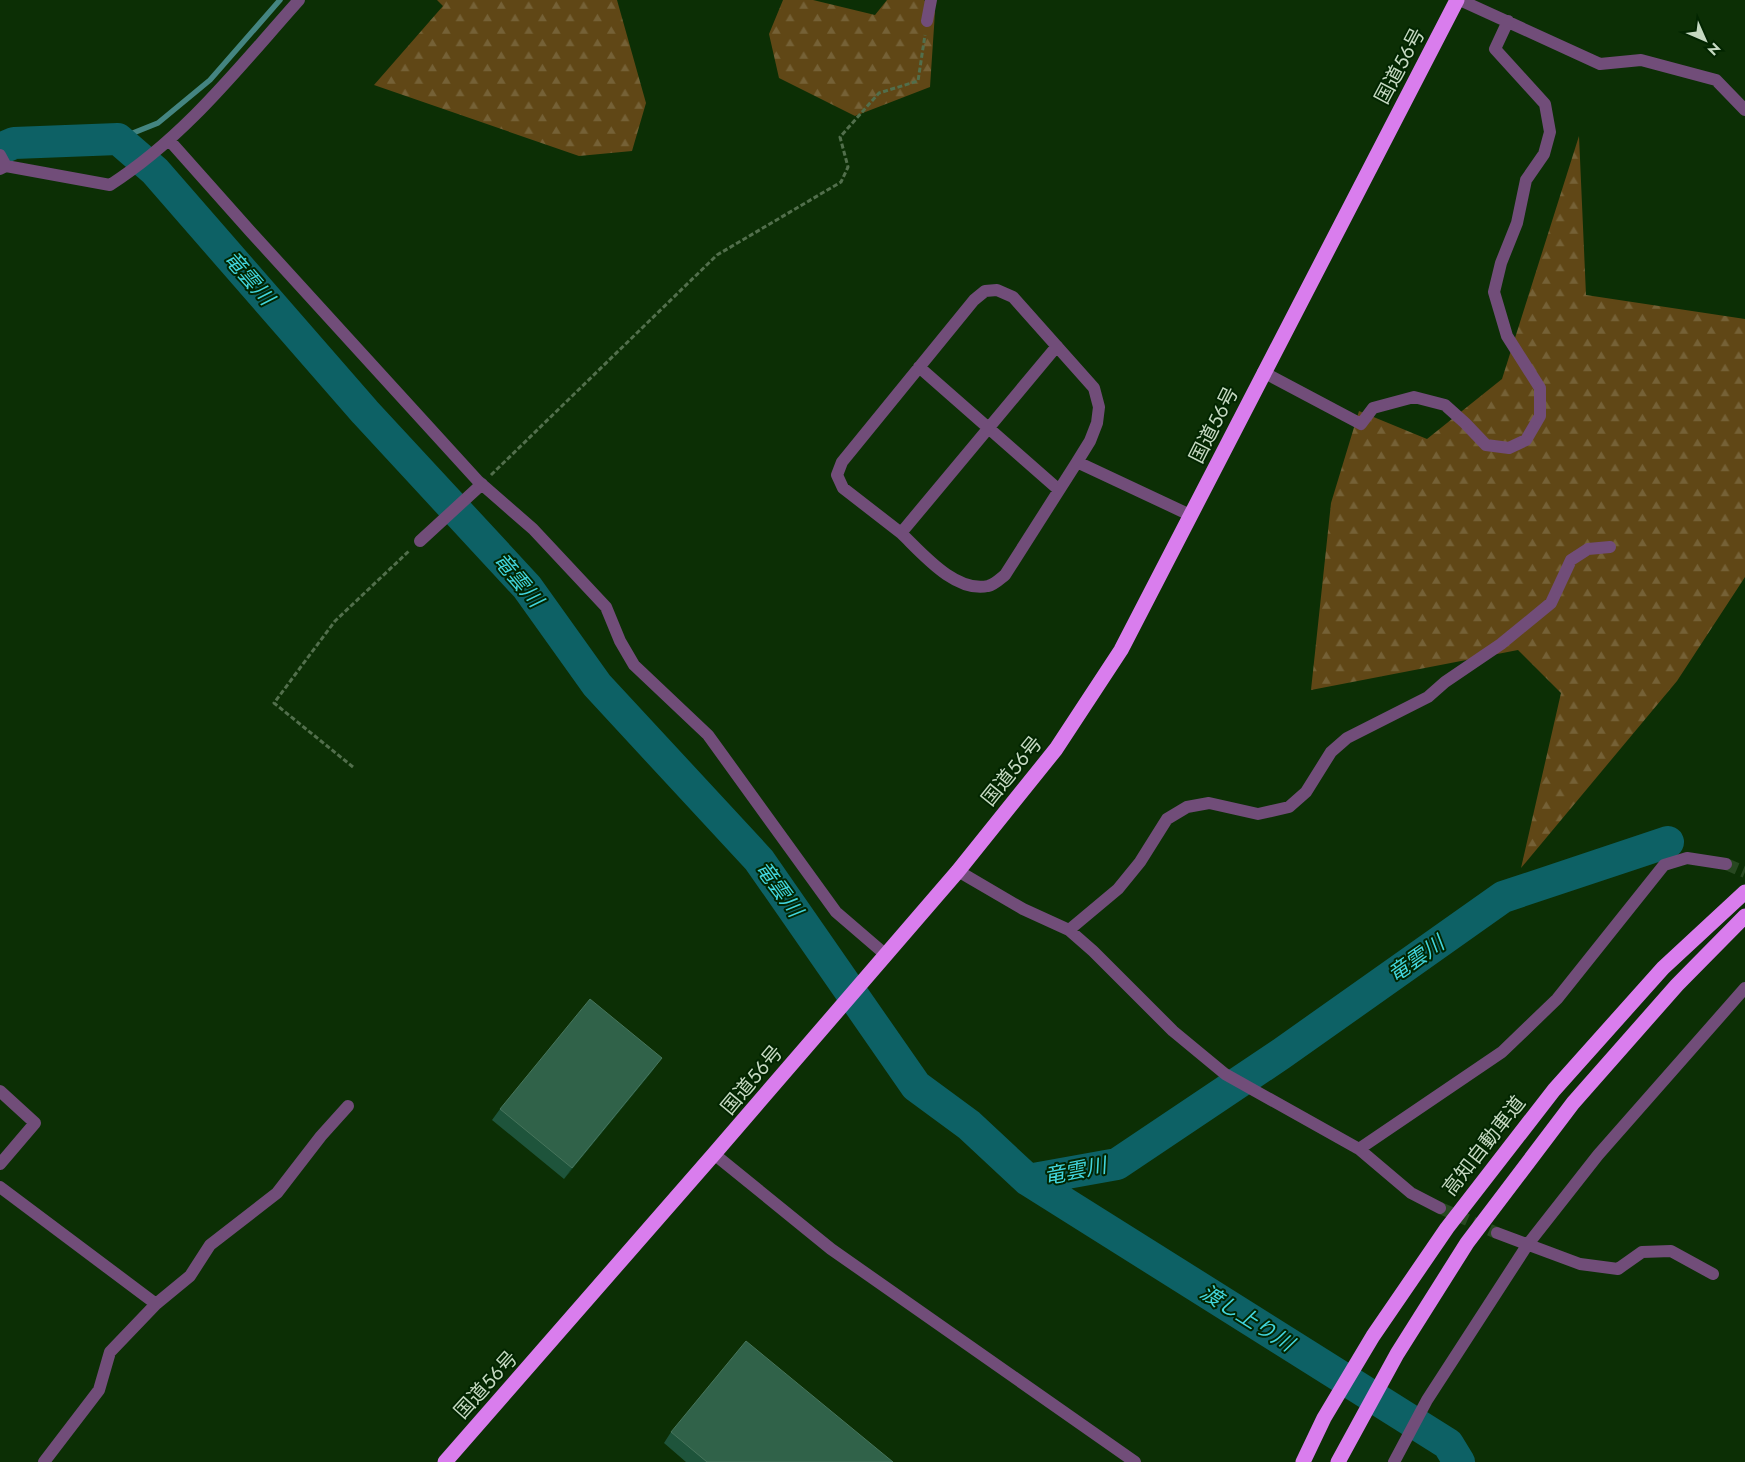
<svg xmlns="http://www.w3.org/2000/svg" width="1745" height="1462" font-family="Jost,'Noto Sans JP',sans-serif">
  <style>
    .forest { fill: url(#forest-firs) }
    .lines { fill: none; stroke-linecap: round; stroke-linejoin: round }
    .stream { stroke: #448581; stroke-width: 5.5 }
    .river { stroke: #0d6165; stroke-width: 32 }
    .minor-tunnel { stroke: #284821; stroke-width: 12; stroke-dasharray: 12 6; stroke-linecap: butt }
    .path { stroke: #526f4c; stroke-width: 3; stroke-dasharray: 5 2.5; stroke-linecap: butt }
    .minor { stroke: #714d79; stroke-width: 12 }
    .highway { stroke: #d97ded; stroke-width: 15 }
    .wall { fill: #1e543b }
    .shaded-wall { fill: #0f3f1f }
    .building { fill: #306249; stroke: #47755c }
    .labels { text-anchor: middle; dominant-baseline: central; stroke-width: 4; stroke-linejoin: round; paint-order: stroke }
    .street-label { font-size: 20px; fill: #c5d9c1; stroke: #022500 }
    .water-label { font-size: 21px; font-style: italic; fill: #42d5dd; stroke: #022500 }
  </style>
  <defs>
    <pattern id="forest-firs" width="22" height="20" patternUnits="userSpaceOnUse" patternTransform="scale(1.25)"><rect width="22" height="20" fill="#604716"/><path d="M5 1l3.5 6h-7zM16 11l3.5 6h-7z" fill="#756136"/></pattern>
  </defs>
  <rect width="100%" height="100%" fill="#0c2f05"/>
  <!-- forest -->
  <path class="forest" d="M437,0H617L646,103L632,151L579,156L374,85L443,6Z
    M783,0H813L875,15L887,0H924L935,12L930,87L855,116L779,78L769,34Z
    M1579,136L1586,295L1745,319V577L1677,681L1521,868L1561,693L1518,650L1311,690L1331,503L1359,411L1427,439L1502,379Z"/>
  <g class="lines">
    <!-- stream -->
    <path class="stream" d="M118,139L158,123L210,80L280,0"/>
    <!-- river -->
    <path class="river" d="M0,149L14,143L118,139L155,171L365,412L527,587L597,685L759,860L916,1086L969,1125L1028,1180L1448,1444L1459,1462
      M1028,1180L1117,1164L1281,1054L1503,897L1668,842"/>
    <!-- minor-tunnel -->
    <path class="minor-tunnel" d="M1726,864L1745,872
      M1440,1208L1497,1233"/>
    <!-- path -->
    <path class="path" d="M491,475L717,255L841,182L848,167L840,137L879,93L918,81L925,35
      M353,767L274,703L335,621L410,550"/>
    <!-- minor -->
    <path class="minor" d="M1460,0L1600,64L1641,60L1716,80L1745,110
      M927,21L931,0
      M169,140L250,231L478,481L533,529L606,607L620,641L634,665L708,735L836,912L886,955
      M0,155L6,166
      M0,169L6,166L110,185C185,137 240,66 299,0
      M1057,346L901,533L843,488L837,475L842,462L974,300L985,291L997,290L1013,297L1094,388L1099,407L1097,423L1090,441L1077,462
      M919,367L1059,490
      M1263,372L1361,424L1373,408L1414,397L1445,405L1465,423L1486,445L1509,448L1526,440L1540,416V388L1507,336L1494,292L1501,263L1517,223L1526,180L1544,154L1550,132L1545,104L1495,49L1508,21
      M901,533C922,553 955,593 988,586C994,585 1000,579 1005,575L1077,462L1190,515
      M420,541L482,484
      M958,871L1023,909L1069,930L1093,951L1173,1031L1225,1074L1359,1149L1411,1193L1440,1208
      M1069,930L1118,889L1140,862L1167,819L1187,807L1209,803L1258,814L1289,807L1306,792L1331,752L1347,738L1428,697L1445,682L1501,644L1551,603L1571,560L1588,549L1610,547
      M0,1091L35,1123L0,1164
      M1359,1149L1502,1052L1557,999L1664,865L1687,858L1726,864
      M714,1154L831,1249L1135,1462
      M0,1187L156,1304
      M1497,1233L1580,1264L1618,1269L1642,1252L1671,1251L1713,1274
      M44,1462L99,1390L110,1352L156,1304L190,1276L210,1245L277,1193L321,1136L348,1106
      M1394,1462L1427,1400L1528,1244L1598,1155L1745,988"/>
    <!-- highway -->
    <path class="highway" d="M445,1462L714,1154L958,871L1056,749L1121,650L1457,0
      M1303,1462L1324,1418L1373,1336L1447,1228L1554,1090L1663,968L1745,892
      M1338,1462L1397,1354L1467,1243L1573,1103L1677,985L1745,916"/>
  </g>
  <!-- wall -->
  <path class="wall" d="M654,1069L564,1179L492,1120L500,1109Z
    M671,1432L893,1462H686L664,1443Z"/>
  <!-- shaded-wall -->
  <path class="shaded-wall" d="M662,1058L654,1069L564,1179L572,1168Z"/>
  <!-- building -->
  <path class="building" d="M590,999L662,1058L572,1168L500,1109Z
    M746,1341L893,1462H707L671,1432Z"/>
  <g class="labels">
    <!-- street labels -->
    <g class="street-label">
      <text transform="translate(1400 66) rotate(-62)">国道56号</text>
      <text transform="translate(1214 425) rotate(-63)">国道56号</text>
      <text transform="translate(1012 771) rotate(-51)">国道56号</text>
      <text transform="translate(752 1080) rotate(-50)">国道56号</text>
      <text transform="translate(1484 1146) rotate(-52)">高知自動車道</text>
      <text transform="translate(486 1385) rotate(-48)">国道56号</text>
    </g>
    <!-- water labels -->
    <g class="water-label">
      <text transform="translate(249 278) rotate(49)">竜雲川</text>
      <text transform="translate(518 580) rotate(50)">竜雲川</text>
      <text transform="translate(779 889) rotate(54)">竜雲川</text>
      <text transform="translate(1416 959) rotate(-35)">竜雲川</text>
      <text transform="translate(1075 1171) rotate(-11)">竜雲川</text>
      <text transform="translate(1247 1318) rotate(32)">渡し上り川</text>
    </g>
  </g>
  <!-- north arrow -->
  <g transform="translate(1705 40) rotate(135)" stroke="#022500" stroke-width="4" paint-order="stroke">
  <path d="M0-4L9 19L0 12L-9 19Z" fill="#c5d9c1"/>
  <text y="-8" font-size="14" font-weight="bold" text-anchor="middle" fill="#c5d9c1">N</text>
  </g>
</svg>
